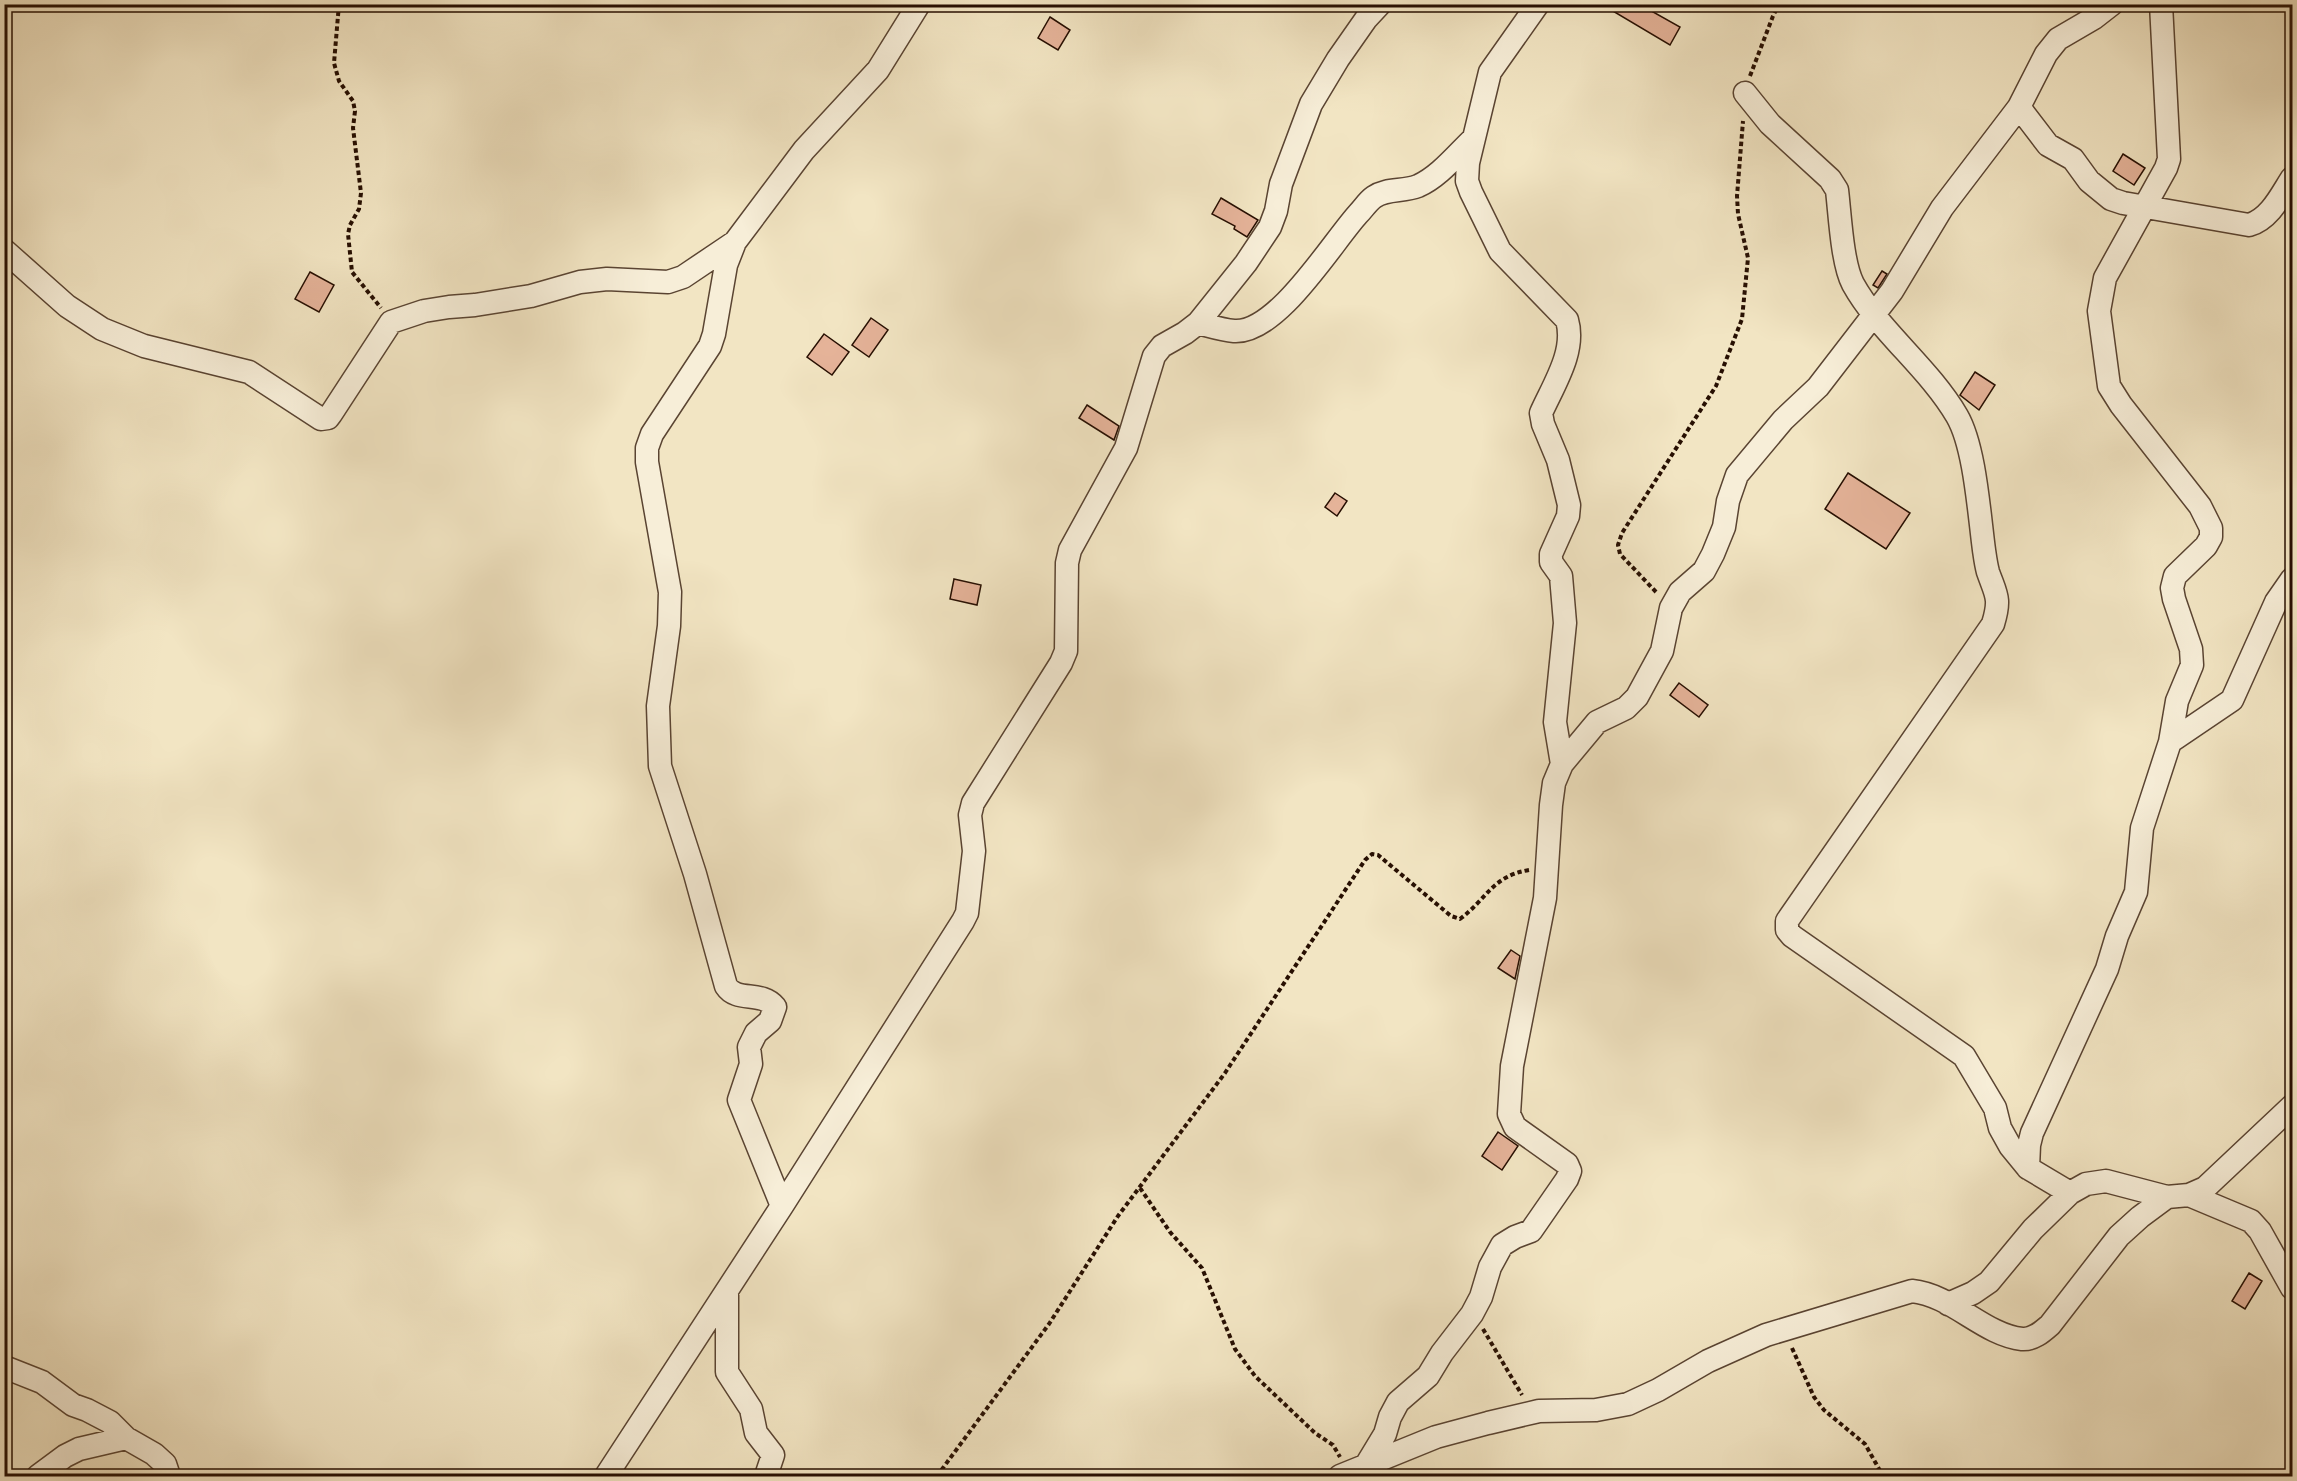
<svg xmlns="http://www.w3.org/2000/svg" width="2297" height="1481" font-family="'Gentium Book Plus',serif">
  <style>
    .building { fill: #e5b399; stroke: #270f02; stroke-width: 1.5 }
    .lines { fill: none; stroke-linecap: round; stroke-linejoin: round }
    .minor-casing { stroke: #5a4432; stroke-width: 25 }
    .path { stroke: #270f02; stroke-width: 4; stroke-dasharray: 4.5 3; stroke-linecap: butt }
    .minor { stroke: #f7eed8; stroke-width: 22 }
  </style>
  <rect width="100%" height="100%" fill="#f2e5c3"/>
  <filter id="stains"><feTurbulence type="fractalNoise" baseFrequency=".00333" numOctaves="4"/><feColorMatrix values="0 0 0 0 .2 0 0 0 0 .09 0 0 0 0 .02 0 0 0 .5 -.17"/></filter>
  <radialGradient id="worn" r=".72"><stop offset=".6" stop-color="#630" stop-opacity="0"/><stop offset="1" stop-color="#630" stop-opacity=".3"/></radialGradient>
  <!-- building -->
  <path class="building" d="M1601,4H1639L1680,27L1670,45Z
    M1050,17L1070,30L1058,50L1038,38Z
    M2123,154L2145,168L2134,185L2113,171Z
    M1221,198L1258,220L1247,237L1234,229L1235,226L1212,214Z
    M1882,271L1887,274L1878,288L1873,285Z
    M310,272L334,285L319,312L295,299Z
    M871,318L888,330L869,357L852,345Z
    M824,334L849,352L832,375L807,357Z
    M1975,372L1995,385L1979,410L1960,395Z
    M1087,405L1119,426L1114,440L1079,418Z
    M1848,473L1910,513L1886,549L1825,509Z
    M1335,493L1347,501L1337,516L1325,507Z
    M954,579L981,585L977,605L950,599Z
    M1679,683L1708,705L1699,717L1670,695Z
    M1511,950L1520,956L1515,979L1498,968Z
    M1498,1132L1518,1146L1502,1170L1482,1156Z
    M2249,1273L2262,1281L2245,1309L2232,1301Z"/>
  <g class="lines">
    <!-- minor casing -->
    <g class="minor-casing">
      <path id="minor" d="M1538,4L1490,72L1468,163L1467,181L1471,192L1500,251L1567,320C1576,351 1554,384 1541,413L1543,424L1558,460L1569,505L1568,516L1551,554V562L1561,576L1565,623L1555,722L1562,764
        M1745,93L1770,124L1830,179L1837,190C1840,215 1842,263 1853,284C1879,331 1929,368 1957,416C1975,447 1979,513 1984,550C1985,557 1986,565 1988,572C1996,595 2001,598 1993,624L1787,921V930L1792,936L1964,1056L1995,1108L2000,1128L2010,1146L2028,1168
        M2019,107L2048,145L2073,159L2089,181L2111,199L2123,203L2249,225C2270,219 2281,195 2292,178
        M4,250L67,306L102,329L144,346L249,372L321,419L328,418L331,414L391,322L424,311L449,307L475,305L531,296L580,282L607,279L668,282L683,277L735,242
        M1198,323C1210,326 1222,330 1234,331C1277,334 1331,244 1358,214C1363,209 1368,201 1374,197C1387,188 1403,192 1418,186C1439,177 1457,154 1474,138
        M2170,742L2232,700L2276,602L2292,579
        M2070,1193L2028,1168L2029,1145L2032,1133L2107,969L2117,936L2136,892L2142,828L2170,742L2177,701L2192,665L2191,649L2174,599L2172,588L2175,576L2206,546L2211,537V528L2200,506L2121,405L2109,386L2099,311L2105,278L2166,168L2169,159L2161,4
        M2189,1195L2251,1221L2260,1231L2292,1288
        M782,1206L739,1100L751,1064L749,1047L756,1033L770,1021L775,1007C761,990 737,1003 726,986L695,874L660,766L658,706L669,626L670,592L647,462V448L652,434L710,346L714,334L726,265L735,242L804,150L878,70L919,4
        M727,1291V1372L751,1409L756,1433L773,1455L766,1476
        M1948,1304L1973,1293L1989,1282L2033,1229L2070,1193L2086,1184L2106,1181L2167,1197
        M4,1367L42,1382L73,1405L87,1410L110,1422L126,1438L154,1454L165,1464L169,1476
        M38,1476L65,1456L79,1449L126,1438
        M606,1476L782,1206L963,921L967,913L974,851L970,815L973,803L1061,663L1066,651L1067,563L1070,550L1126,448L1154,356L1162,346L1185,333L1198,323L1246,263L1270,227L1276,211L1281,184L1311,104L1338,59L1366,19L1380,4
        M1340,1476L1436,1437L1488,1423L1539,1411L1596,1410L1628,1404L1658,1390L1708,1361L1766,1335L1912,1291C1952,1295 1984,1335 2022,1339C2033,1340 2042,1332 2050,1325L2119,1236L2140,1217L2167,1197L2189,1195L2205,1188L2292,1106
        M1364,1476L1365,1467L1385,1434L1390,1417L1398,1402L1428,1376L1442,1353L1472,1314L1481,1297L1490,1267L1502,1245L1515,1237L1531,1231L1567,1179L1570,1171L1567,1164L1515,1127L1509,1114L1512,1066L1545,898L1551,805L1554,783L1562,764L1597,722L1626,708L1637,697L1662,651L1671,608L1680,592L1704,571L1713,554L1724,527L1728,501L1737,475L1783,420L1818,387L1892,291L1942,208L2019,107L2046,54L2058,39L2094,18L2112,4"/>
    </g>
    <!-- path -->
    <path class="path" d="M339,4L334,63L339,81L353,101L355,111L353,128L361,193L359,209L350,225L348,234L352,272L381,308
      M1750,76L1773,16L1779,4
      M1656,592L1620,554L1618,545L1622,533L1716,386L1742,319L1748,258L1738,214L1737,196L1743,121
      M1140,1188L1170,1232L1202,1268L1235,1349L1255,1376L1315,1433L1333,1445L1340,1457
      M1483,1329L1522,1395
      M1792,1348L1814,1397L1824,1410L1865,1444L1883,1476
      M937,1476L1049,1324L1118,1216L1225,1073L1365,860L1372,854L1378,855L1451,916L1460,919C1487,899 1492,876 1529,870"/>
    <!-- minor -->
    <use href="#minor" class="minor"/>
  </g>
  <!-- margin -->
  <rect width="2297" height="1481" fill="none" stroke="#f2e5c3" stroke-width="24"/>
  <rect x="6" y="6" width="2285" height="1469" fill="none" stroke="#270f02" stroke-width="3"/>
  <rect x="12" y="12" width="2273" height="1457" fill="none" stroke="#270f02" stroke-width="1.5"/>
  <rect width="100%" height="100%" filter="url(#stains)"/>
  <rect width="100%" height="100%" fill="url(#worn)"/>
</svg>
